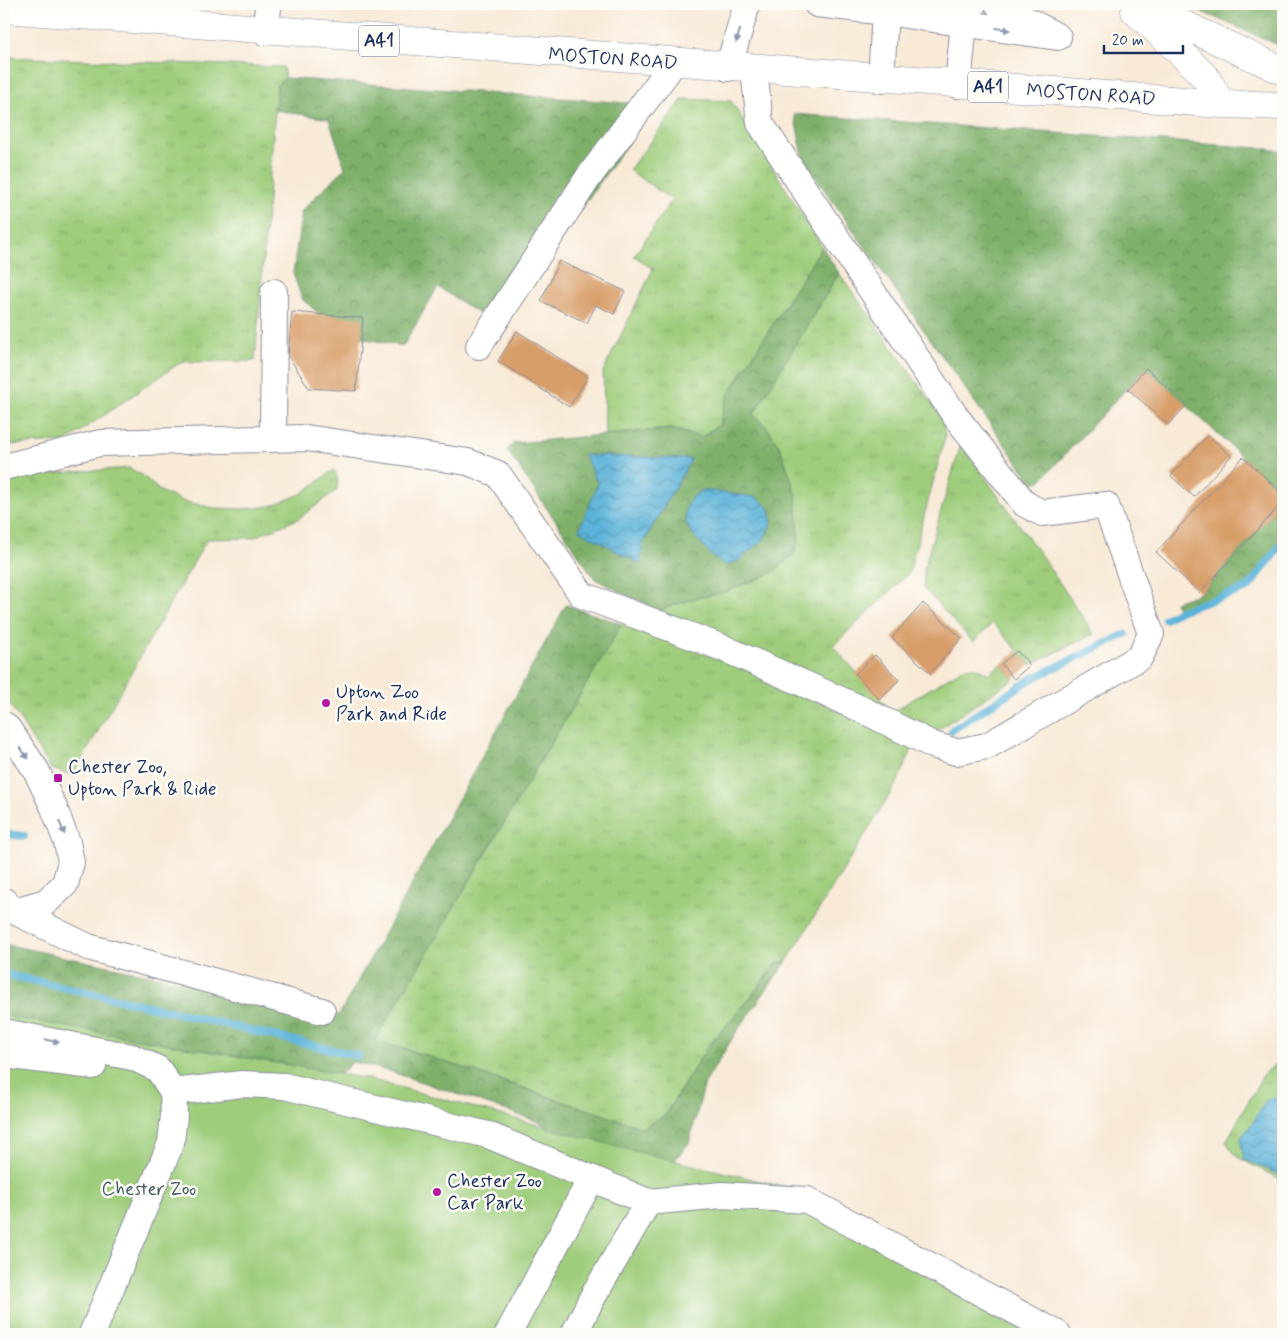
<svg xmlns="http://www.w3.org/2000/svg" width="1287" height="1338" font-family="Mynerve,sans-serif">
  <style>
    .grass { fill: url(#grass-tufts); stroke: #5d7e6c }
    .forest { fill: url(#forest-crowns); stroke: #4d7064; fill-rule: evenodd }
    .green { fill: #9fcd7b; stroke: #5d7e6c }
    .water { fill: url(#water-waves); stroke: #3c719c }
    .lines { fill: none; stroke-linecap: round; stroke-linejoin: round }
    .stream { stroke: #5cb3d9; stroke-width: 8 }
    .building { fill: #d89e69 }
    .minor-casing { stroke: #8a8c9a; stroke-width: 28 }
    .highway-casing { stroke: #8a8c9a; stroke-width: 29 }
    .minor { stroke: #fff; stroke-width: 26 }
    .highway { stroke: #fff; stroke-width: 28 }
    .oneway { fill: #8d97ae }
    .poi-dot { fill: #b5179e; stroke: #fdfcf7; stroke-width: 2 }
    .labels { text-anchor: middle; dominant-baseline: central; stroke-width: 5; stroke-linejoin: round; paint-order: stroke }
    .shield { fill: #fdfcf7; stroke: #5f6c8c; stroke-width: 1 }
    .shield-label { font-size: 18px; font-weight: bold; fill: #1b2f5e }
    .street-label { font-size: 19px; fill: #1b2f5e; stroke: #fdfcf7 }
    .poi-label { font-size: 19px; fill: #1b2f5e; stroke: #fdfcf7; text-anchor: start }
    .park-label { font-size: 19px; fill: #435e67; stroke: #fdfcf7 }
  </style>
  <defs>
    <pattern id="grass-tufts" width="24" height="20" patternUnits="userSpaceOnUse" patternTransform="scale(1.25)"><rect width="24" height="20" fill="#9fcd7b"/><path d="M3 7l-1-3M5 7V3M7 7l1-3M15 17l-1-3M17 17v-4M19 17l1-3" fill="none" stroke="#88b06d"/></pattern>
    <pattern id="forest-crowns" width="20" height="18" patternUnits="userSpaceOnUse" patternTransform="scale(1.25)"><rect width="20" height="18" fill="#7fb06b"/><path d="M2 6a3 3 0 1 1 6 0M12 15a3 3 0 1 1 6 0" fill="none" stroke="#67905b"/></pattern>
    <pattern id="water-waves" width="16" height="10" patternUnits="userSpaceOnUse" patternTransform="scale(1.25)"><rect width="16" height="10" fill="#5cb3d9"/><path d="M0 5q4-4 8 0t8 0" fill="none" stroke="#4b92b3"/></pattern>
  </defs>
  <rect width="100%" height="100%" fill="#fdfcf7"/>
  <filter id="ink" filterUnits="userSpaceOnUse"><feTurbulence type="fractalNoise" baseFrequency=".02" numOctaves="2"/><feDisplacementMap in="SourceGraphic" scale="10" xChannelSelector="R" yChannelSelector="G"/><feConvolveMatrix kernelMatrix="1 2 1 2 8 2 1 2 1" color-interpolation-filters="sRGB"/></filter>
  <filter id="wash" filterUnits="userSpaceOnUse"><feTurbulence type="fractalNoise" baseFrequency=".0096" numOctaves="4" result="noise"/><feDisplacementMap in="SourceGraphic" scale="20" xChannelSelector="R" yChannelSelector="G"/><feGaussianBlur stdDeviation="1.12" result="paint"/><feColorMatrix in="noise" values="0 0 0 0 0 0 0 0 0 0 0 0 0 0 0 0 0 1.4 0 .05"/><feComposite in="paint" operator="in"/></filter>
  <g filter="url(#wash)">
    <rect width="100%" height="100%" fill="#f8ead7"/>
    <!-- grass -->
    <path class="grass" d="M4,57L283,67L285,78L277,86L255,361L181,362L65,442L4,445Z
      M683,99L731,101L822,247L728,395L719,425L701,437L671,429L605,435L603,372L653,269L634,256L672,200L629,170Z
      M839,273L943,419L945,437L909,573L833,646L892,712L964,668C975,666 980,668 989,674L1001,664L1014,679L933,733L659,610L696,598L722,593L774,572L794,553L796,494L781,450L767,427L753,415Z
      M961,444L1045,561L1094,634L1030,665L993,623L973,642L924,589V568Z
      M129,468L142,475L160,491L182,501L214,508L243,509L271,506L301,494L334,470L338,480L337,490L298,519L252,538L207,539L73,775L51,769L9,703L4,701V477Z
      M622,624L775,680L913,747L898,781L787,961L777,963L746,1003L708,1046L665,1115L643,1128L406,1049L373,1043Z
      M1275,1065L1283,1067V1181L1237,1157L1226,1142L1264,1073Z"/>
    <!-- forest -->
    <path class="forest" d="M1185,4H1283V47L1188,6Z
      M285,78L655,105L553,248L502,329L438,287L403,346L361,338L320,315L302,299L293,273L302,210L345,168L329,119L275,110L277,85Z
      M794,114L1260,148L1283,151V494L1146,368L1040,481L1032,483L804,161Z
      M822,247L839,273L753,415L767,427L781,450L796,494L799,540L794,553L774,572L722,593L696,598L659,610L630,597L595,579L507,450L514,443L671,429L701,437L719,425L728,395ZM585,455L691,459V460L643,543L598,484Z
      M1283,502V542L1248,588L1179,611L1175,602L1201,593Z
      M566,605L622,624L374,1042L406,1049L643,1128L665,1115L708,1046L746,1003L777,963L787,961L735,1034L705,1083L689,1143L667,1170L580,1145L537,1121L389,1071L353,1062L340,1074L4,1016V944L339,1015Z"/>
    <!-- green -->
    <path class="green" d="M4,1016L369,1079L626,1149L811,1193L1073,1334H4Z"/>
    <!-- water -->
    <path class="water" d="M584,455L691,459L643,543L640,564L579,530L598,484Z
      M703,490L756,497L770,509L772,522L763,540L738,561L725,565C715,560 709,553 702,544C698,540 694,537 691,532C680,516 685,498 703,490Z
      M1283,1097V1176L1279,1175L1244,1159L1240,1139L1254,1121L1267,1099Z"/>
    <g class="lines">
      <!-- stream -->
      <path class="stream" d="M1165,619L1179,611L1248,588L1283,542
        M952,730L1031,679L1126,634
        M4,834L24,836
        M4,974L148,1006L358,1056"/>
    </g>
    <g id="blocks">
      <!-- building -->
      <path class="building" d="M559,261L625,291L614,314L596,305L587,323L541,301Z
        M292,312L363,318L356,391L309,388L288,356Z
        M517,331L588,377L569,407L498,361Z
        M1146,368L1187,405L1168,425L1128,389Z
        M1208,435L1231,456L1194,497L1171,476Z
        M1243,457L1283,494V502L1200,593L1156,552Z
        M923,603L962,638L930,673L892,638Z
        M1017,651L1030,665L1014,679L1001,664Z
        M875,655L899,680L879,699L855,674Z"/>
    </g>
  </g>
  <g filter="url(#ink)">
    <use href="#blocks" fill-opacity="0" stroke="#8a8c9a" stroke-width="1"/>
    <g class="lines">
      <!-- minor casing -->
      <g class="minor-casing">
        <path id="minor" d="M817,4L885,12L881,80
          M885,12L1058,37L998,4
          M264,32L269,4
          M728,68L747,4
          M958,85L964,23L973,4
          M479,346L588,178L673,64
          M273,439L274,292
          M4,467L100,443L306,438L468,462L498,474L582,595L723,648L861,709L933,745L956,752L987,746L1140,657L1151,634L1106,505L1042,513L1025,504L956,417L760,123L754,70
          M4,725L8,729L36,770L54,808L67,842L71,862L65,884L46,902L14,911L7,910
          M4,901L14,911L88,947L322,1011
          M4,1032L132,1057L158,1069L173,1092L174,1115L171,1143L92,1334
          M4,1055L93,1066
          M173,1092L242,1084L284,1086L488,1135L648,1202L722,1195L807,1200L1058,1334
          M508,1334L591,1179
          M574,1334L591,1300L648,1202"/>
      </g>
      <!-- highway casing -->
      <g class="highway-casing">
        <path id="highway" d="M1144,4L1199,32L1283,71
          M4,9C410,44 816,75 1222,104L1283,106
          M1135,11L1175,47L1206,78L1222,104"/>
      </g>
      <!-- minor -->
      <use href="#minor" class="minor"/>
      <!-- highway -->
      <use href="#highway" class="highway"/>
    </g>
    <!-- one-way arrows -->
    <defs><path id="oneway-solid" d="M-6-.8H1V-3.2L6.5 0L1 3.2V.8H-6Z" transform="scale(1.25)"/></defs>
    <g class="oneway">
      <use href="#oneway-solid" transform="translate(1003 29) rotate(8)"/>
      <use href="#oneway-solid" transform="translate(738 36) rotate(107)"/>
      <use href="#oneway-solid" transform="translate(24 753) rotate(56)"/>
      <use href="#oneway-solid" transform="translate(62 828) rotate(69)"/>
      <use href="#oneway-solid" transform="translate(52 1041) rotate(11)"/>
    </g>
  </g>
  <!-- markers -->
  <g class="poi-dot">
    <circle cx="326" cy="703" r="5"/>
    <rect x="53" y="773" width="10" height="10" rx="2.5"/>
    <circle cx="437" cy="1192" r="5"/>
  </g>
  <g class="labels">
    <!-- shield labels -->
    <g class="shield">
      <rect x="359" y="25.5" width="40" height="31" rx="4"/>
      <rect x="968" y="71.5" width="40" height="31" rx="4"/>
    </g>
    <g class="shield-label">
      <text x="379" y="41">A41</text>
      <text x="988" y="87">A41</text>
    </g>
    <!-- street labels -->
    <g class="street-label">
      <text transform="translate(613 59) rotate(4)">MOSTON ROAD</text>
      <text transform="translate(1091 95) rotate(4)">MOSTON ROAD</text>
    </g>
    <!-- poi labels -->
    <g class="poi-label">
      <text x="336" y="692">Upton Zoo<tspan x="336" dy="22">Park and Ride</tspan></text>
      <text x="68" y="767">Chester Zoo,<tspan x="68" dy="22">Upton Park &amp; Ride</tspan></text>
      <text x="447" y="1181">Chester Zoo<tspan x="447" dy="22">Car Park</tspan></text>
    </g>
    <!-- park labels -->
    <g class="park-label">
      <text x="149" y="1189">Chester Zoo</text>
    </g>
  </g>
  <!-- margin -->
  <rect width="1287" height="1338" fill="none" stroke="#fdfcf7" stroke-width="20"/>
  <!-- scale -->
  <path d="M1104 45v8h79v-8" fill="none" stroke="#1b2f5e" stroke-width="2.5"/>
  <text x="1112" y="45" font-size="15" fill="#1b2f5e" stroke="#fdfcf7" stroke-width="4" paint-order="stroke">20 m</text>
</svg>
